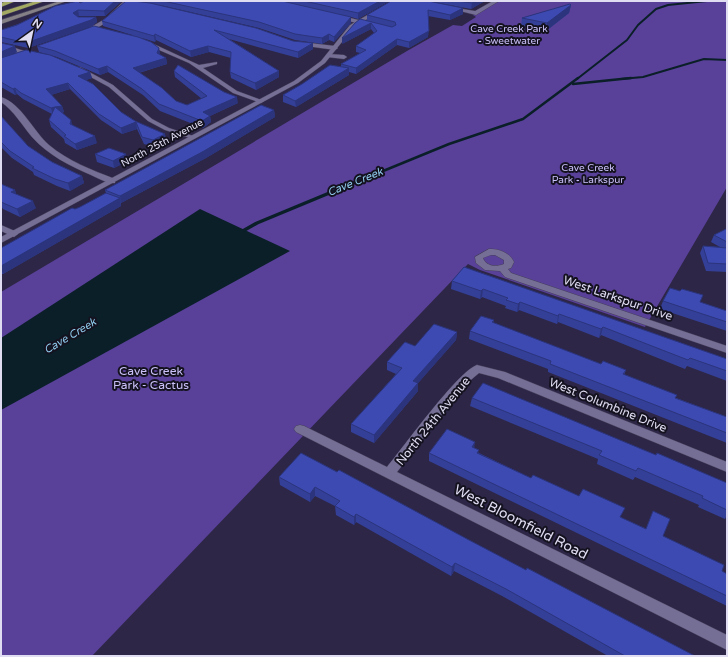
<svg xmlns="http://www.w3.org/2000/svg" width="728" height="657" font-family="'Varela Round',sans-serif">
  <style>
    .green { fill: #594099 }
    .water { fill: #0b1f29 }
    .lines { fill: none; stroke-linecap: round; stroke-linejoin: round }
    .stream-far2 { stroke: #0b1f29; stroke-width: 2 }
    .stream-far1 { stroke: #0b1f29; stroke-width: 2.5 }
    .stream { stroke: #0b1f29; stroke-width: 3.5 }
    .minor-casing { stroke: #46405b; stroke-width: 1 }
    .tertiary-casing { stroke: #46405b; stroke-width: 1 }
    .secondary-casing { stroke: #46405b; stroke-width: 1 }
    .motorway-casing { stroke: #46405b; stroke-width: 1 }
    .minor { fill: #766f95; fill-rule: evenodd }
    .tertiary { fill: #766f95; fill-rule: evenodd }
    .secondary { fill: #848086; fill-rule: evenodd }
    .motorway { fill: #a3a963; fill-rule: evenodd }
    .wall { fill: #344098 }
    .shaded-wall { fill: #2b347c }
    .building { fill: #3d4ab1; stroke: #2b347c }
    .labels { text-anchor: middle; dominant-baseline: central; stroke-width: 4; stroke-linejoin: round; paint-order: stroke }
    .far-park-label { font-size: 10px; fill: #cbc1f9; stroke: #151220 }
    .far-street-label { font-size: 10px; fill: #e0ddf2; stroke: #151220 }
    .far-water-label { font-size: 11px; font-style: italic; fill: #8fcbec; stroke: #151220 }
    .street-label { font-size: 12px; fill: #e0ddf2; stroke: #151220 }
    .park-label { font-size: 12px; fill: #cbc1f9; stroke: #151220 }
    .near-street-label { font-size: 14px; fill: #e0ddf2; stroke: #151220 }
  </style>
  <rect width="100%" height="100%" fill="#2d2646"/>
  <!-- green -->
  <path class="green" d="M498,1H727V187L645,327L480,270L468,264L92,656H1V292L407,51L453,25L462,26L476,17L473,15Z"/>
  <!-- water -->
  <path class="water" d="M200,209L290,251L1,410V338Z"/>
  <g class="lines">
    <!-- stream-far2 -->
    <path class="stream-far2" d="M577,79L627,40L638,25L656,9L668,5L707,1
      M621,79L643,77L704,59L727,60"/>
    <!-- stream-far1 -->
    <path class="stream-far1" d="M573,84L631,78
      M366,178L449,144L523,119L578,78"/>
    <!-- stream -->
    <path class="stream" d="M241,232L257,223L368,177"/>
    <!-- minor casing -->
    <g class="minor-casing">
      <path id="minor" d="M124,1H129L109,21L88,33H84V31L105,19Z
        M493,1H499L476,15L448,8L450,7L475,11Z
        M338,15L371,23L372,24L369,26L336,18Z
        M143,41H147L199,65L217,62V64L203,68L237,91L264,101L261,103L233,93L189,63L143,43Z
        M301,42L335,46L338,48L335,50L299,45V43Z
        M1,43L21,50L36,53C27,59 10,50 1,47Z
        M329,54L344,55L347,57L344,59L327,57V55Z
        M76,67H80L113,85L152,119L169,128L196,137L193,139L165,130L148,121L109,87L76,69Z
        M1,97C22,104 33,131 49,145C68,161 92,170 115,179V183C107,184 98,178 91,175C70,166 48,155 32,137C22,125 14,111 1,102Z
        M1,225L17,232L18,234L14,237L1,231Z
        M489,249C499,249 509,252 514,262L511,268L508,269L511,273L727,346V353L505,277L500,271L485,270L476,263L475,257ZM491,255H495L504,260V264C497,267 486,267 483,258Z
        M477,365L505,372L727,462V472L498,378L479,373L466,384L397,472L727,635V650L296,432L294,429L296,426L300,425L304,426L387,467C403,448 458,371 477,365Z"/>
    </g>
    <!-- tertiary casing -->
    <g class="tertiary-casing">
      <path id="tertiary" d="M392,1H397L354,27L325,63L298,83L1,243V237L294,81L321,61L350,25Z"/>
    </g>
    <!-- secondary casing -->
    <g class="secondary-casing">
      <path id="secondary" d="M60,1H67L1,24V20Z"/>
    </g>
    <!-- motorway casing -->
    <g class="motorway-casing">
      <path id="motorway" d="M7,1H16L1,7V3Z
        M36,1H45L1,16V12Z"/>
    </g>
    <!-- minor -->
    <use href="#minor" class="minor"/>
    <!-- tertiary -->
    <use href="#tertiary" class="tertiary"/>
    <!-- secondary -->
    <use href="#secondary" class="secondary"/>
    <!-- motorway -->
    <use href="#motorway" class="motorway"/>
  </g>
  <!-- wall -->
  <path class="wall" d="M84,1H122L105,16H79L77,17H96L97,22L92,26L28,48L1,42V30Z
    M134,1H389L358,19L351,17V23L334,42L329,40L322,44L295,40L259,28L160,5L313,49L298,58L229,39L279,71V77L256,90L231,78L230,72L231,58L209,52L191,57L156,40L155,42L142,38L159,48L160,54V55L166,58L167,64L139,73L176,101L187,105L202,99L175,77L174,71L238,103L210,116L211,122L203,128L160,111L143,95L108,72L100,75L57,57L39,52L37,46L132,35L103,26L102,21Z
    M391,1L463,14L450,20L428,16V37L409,48L397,45L356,74L349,72V75L296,107L283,102V95L341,67V64L360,53L356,52V46L374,33L371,29L342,44L367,21V15Z
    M428,1H485L471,9Z
    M571,5L569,13L546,31L521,26L522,18Z
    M1,43L17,52L5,57L90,72L92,78L86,80L121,112L167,141L154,147L144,144L137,129L122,134L101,120L70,89L51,95L62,106L64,112L62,113L73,126L97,143L77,150L65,143L64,139L51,127L49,120L52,114L23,99L17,94L15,95L1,87Z
    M274,110L275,117L206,158L121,203V206L3,274H1V248L80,207L106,193L105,190Z
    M1,116L28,146L52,162L82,176L84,183L70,191L57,186L34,175L33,172L12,158L1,147Z
    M95,154L128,161L114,168L97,162Z
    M1,184L15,190L16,194L36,208L20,217L3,209L1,206Z
    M727,229V272L706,271L700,253L703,246L720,247L711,242L714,235Z
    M464,267L727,359V381L687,366L685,369L601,335L599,338L558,322L557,324L519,310L517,312L505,308L506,306L482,297L480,299L451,289L452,281Z
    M663,301L700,302L727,311V331L660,309Z
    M494,320L493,323L601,364L626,370L624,375L676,398L727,417V443L548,372V369L469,339L470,331Z
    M457,332L456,340L418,383V391L374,443L351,432V424L396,374L387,370V362L415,346Z
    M472,398L656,455L727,483V515L725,519L698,507L699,505L635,477L633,480L597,464L598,459L470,406Z
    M474,448L479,453L531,478L663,536L722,571L727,574V606L429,461V453Z
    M301,453L526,570L695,656H608L504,597L454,571L451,576L356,522L354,525L336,515L335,506L315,496L310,502L280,485L279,477Z"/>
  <!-- shaded-wall -->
  <path class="shaded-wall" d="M115,1H122L105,16L104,11Z
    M380,1H389L358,19V13Z
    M476,1H485L471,9L472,3Z
    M571,5L569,13L546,31L547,23Z
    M463,8V14L450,20V15Z
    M78,10L79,16L75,19L73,13Z
    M96,17L97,22L92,26L28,48L26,43Z
    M351,17V23L334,42V37Z
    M371,23V29L342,44V38Z
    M429,31L428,37L409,48V42Z
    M155,34L156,40L155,42L154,36Z
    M329,34V40L322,44V38Z
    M397,39V45L356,74V68Z
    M313,43V49L298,58V52Z
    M15,46L17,52L1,58V52Z
    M208,46L209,52L191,57L190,51Z
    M159,48L160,54L158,59L157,53Z
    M166,58L167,64L134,74L133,68Z
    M107,66L108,72L100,75L98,69Z
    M349,68V75L296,107L295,101Z
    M279,71V77L256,90L255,83Z
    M90,72L92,78L80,82L78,76Z
    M68,83L70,89L48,96L46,89Z
    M15,88L17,94L15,95L13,89Z
    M237,97L238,103L210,116L211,122L203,128L202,121L203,112Z
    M62,106L64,112L57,114L55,107Z
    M55,107L53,115L51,108Z
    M274,110L275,117L206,158L121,203L120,196Z
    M71,120L73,127L70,124Z
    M136,122L137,129L122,134L121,128Z
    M165,134L167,141L154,147L153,140Z
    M95,136L97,143L77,150L75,144Z
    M126,154L128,161L114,168L113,161Z
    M82,176L84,183L70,191L68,183Z
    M15,190L17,197L11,192Z
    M120,198L121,206L3,274L1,268V266Z
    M33,201L36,208L20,217L17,209Z
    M483,289L482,297L480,299L481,291Z
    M520,302L519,310L517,312L518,304Z
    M559,314L558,322L557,324L558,316Z
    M603,327L601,335L599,338L601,329Z
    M457,332L456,340L413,389V381Z
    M418,383V391L374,443V435Z
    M475,442L474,450L472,447Z
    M315,487V496L310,502V494Z
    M356,514V522L354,525V517Z
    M455,563L454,571L451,576L452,567Z"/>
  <!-- building -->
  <path class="building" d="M78,1L80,3L84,1H115L104,11L78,10L73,13L78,17H96L91,20L26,43L1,37V30L17,25L55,6Z
    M126,1H133L150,3L256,28L293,41L313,43L298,52L214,30L279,71L255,83L230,72L231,52L208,46L190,51L155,34L154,36L102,21Z
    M163,1H282L351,17L334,37L329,34L322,38L295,34L259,22Z
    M304,1H380L358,13Z
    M391,1H428L463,8L450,15L428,10L429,31L409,42L397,39L356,68L341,64L366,50L356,46L377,31L371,23L342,38L355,23L360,19L392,27L396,25L395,22L367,15Z
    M458,1H476L472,3Z
    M570,4L571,5L547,23L522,18Z
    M94,26L138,37L151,42L159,48L157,53L166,58L133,68L162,88L176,101L187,105L207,96L174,71L178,65L224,92L237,97L203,112L210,116L202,121L159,104L142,89L107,66L98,69L55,51L37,46Z
    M1,43L15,46L1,52Z
    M26,50L50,55L90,72L78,76L93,84L121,112L135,121L165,134L153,140L142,137L136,122L121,128L99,114L68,83L46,89L62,106L55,107L71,120L70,124L95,136L75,144L64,136L66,135L49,120L55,107L51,108L21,93L15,88L13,89L1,82V58Z
    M330,65L349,68L295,101L283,95L302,84Z
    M261,105L274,110L204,151L120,196L105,190Z
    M1,116L28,146L52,162L82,176L68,183L55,179L32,168L34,167L10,151L1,142Z
    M109,148L126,154L113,161L95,154Z
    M1,184L15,190L11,192L33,201L17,209L1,202V201L2,200H1Z
    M106,193L120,198L1,266V248L72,208L75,209L80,207Z
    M726,229H727V242L714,235Z
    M703,246L727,248V264L708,263Z
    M464,267L727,359V371L690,358L688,360L603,327L601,329L559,314L558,316L520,302L518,304L506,300L508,298L483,289L481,291L452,281Z
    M670,288L680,291L682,289L703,295L700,302L727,311V322L663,301Z
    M481,316L494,320L492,322L601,364L603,361L626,370L623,374L677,395L675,398L727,417V433L550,364L551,361L470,331Z
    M434,324L457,332L413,381L418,383L374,435L351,424L402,368L387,362L405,342L415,346Z
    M483,383L656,455L657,453L727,483V510L702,498L703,496L638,468L636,471L599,455L602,451L472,398Z
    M447,429L475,442L472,447L479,450L477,453L531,478L533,475L579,496L583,489L625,508L620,517L646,529L653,511L670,519L663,536L724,565L722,571L727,574V596L429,453Z
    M301,453L337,472L339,470L469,540L526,570L527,568L695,656H625L506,589L455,563L452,567L356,514L354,517L335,506L340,501L315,487L310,494L279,477Z"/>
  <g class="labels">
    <!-- far-park labels -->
    <g class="far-park-label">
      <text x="509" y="29">Cave Creek Park<tspan x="509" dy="12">- Sweetwater</tspan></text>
      <text x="588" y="168">Cave Creek<tspan x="588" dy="12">Park - Larkspur</tspan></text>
    </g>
    <!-- far-street labels -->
    <g class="far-street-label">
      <text transform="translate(162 143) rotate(-28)">North 25th Avenue</text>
    </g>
    <!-- far-water labels -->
    <g class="far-water-label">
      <text transform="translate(355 182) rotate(-22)">Cave Creek</text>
      <text transform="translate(70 336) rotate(-31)">Cave Creek</text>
    </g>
    <!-- street labels -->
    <g class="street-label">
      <text transform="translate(618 298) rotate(19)">West Larkspur Drive</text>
      <text transform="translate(608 405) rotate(22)">West Columbine Drive</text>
      <text transform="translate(433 421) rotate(-51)">North 24th Avenue</text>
    </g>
    <!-- park labels -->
    <g class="park-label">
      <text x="151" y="371">Cave Creek<tspan x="151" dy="14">Park - Cactus</tspan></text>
    </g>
    <!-- near-street labels -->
    <g class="near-street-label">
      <text transform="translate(521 522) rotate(27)">West Bloomfield Road</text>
    </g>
  </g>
  <!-- border -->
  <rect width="728" height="657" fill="none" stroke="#e0ddf2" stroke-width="4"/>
  <!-- north arrow -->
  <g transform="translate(32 32) rotate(33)" stroke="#151220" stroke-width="3" paint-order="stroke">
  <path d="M0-3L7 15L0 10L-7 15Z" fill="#e0ddf2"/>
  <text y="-6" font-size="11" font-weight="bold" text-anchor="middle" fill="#e0ddf2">N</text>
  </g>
</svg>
